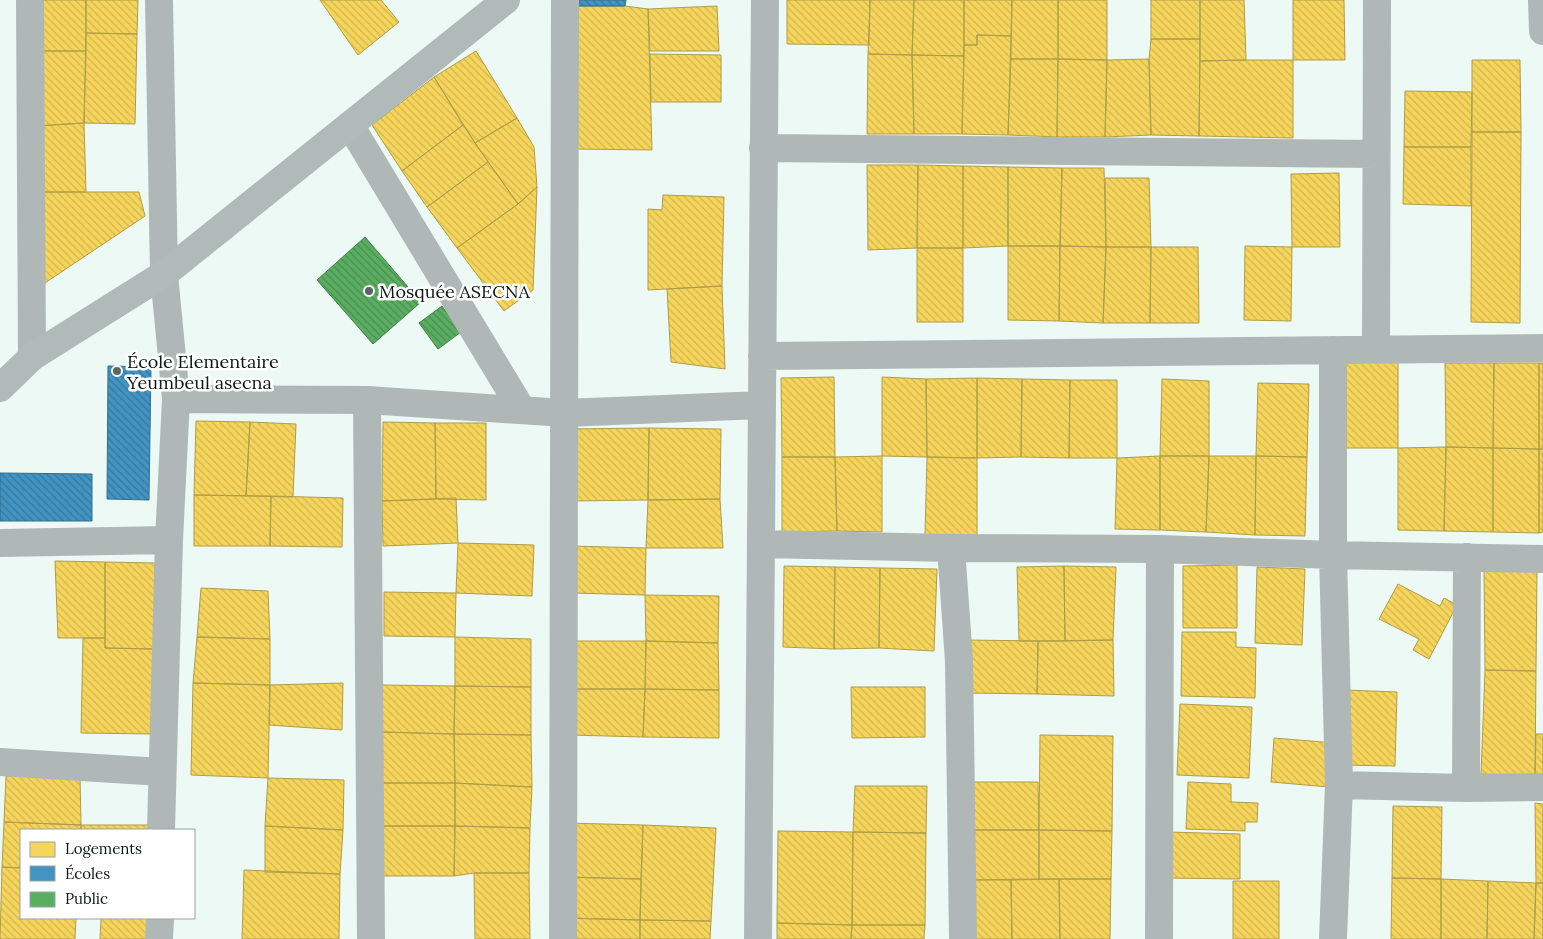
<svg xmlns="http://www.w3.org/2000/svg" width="1543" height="939" font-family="Lora,serif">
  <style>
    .homes { fill: url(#homes-back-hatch); stroke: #b09d47 }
    .schools { fill: url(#schools-back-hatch); stroke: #326e8f }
    .public { fill: url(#public-back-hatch); stroke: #42814a }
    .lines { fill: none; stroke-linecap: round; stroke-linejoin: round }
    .minor { stroke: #b0b8b7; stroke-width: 28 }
    .major { stroke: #b0bab8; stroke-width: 28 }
    .poi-dot { fill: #5a6763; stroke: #fff; stroke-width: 2 }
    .labels { text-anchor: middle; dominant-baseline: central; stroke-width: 5; stroke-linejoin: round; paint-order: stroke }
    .poi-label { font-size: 18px; fill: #0b1915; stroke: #fff; text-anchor: start }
  </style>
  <defs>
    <pattern id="homes-back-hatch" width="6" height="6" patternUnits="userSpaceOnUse" patternTransform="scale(1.25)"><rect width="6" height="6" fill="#f6d55c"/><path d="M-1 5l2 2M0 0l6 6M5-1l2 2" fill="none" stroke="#d2b64f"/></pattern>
    <pattern id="schools-back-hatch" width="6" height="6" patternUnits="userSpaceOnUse" patternTransform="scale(1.25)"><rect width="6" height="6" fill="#4393c3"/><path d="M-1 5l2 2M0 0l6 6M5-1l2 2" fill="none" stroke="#36779d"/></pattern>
    <pattern id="public-back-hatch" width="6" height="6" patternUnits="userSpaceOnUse" patternTransform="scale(1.25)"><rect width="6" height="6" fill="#5aae61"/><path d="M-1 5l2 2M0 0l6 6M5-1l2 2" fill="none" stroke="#498d4f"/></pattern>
  </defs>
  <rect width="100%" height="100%" fill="#ecf9f4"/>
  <!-- homes -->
  <path class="homes" d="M36,0H86V51H35Z
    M86,0H138L137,34L86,33Z
    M320,0H381L399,22L358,55Z
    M787,0H870L869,45L787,44Z
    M870,0H914L912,55L868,54Z
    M914,0H964V56L912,55Z
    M964,0H1012L1011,36L977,35V45H964Z
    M1012,0H1058V59H1011Z
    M1058,0H1107V60L1058,59Z
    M1151,0H1200V39H1151Z
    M1200,0H1244L1246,60L1200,61Z
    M1293,0H1344L1345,60H1293Z
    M573,6H625L648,9L652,150L573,149Z
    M717,6L719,51H650L648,9Z
    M86,33L137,34L135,124L84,123Z
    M977,35L1011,36L1008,135L962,134L964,45H977Z
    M1151,39H1200L1199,136L1151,135L1149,59Z
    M35,51H86L84,123L36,126Z
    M476,51L517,118L475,143L434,77Z
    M650,54L721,55V102H651Z
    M868,54L912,55L914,134H867Z
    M912,55L964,56L962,134H914Z
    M1011,59H1058L1057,137L1008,135Z
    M1058,59L1107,60L1105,137H1057Z
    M1149,59L1151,135L1105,137L1107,60Z
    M1246,60H1293V138L1199,136L1200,61Z
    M1472,60H1520L1521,132H1472Z
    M434,77L463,125L402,171L372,125Z
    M1405,91L1472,92L1471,147H1404Z
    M517,118L534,147L537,187L518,204L475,143Z
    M84,123L86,192H34L36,126Z
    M463,125L488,162L427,207L402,171Z
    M1472,132H1521L1520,323L1471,322Z
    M1404,147H1471V206L1403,204Z
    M488,162L518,204L457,248L427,207Z
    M867,165H918L917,248L868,250Z
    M918,165L963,166V248H917Z
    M963,166L1008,167V246L963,248Z
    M1008,167L1062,168L1060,246H1008Z
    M1062,168H1104L1106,247L1060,246Z
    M1339,173L1340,247H1292L1291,174Z
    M1105,178H1149L1151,247H1106Z
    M537,187L533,290L504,311L457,248L518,204Z
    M34,192H139L145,216L33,291Z
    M663,195L724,197L722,286L648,290V209L662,210Z
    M1008,246H1060L1059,321L1008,320Z
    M1060,246L1106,247L1103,323L1059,321Z
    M1245,246L1292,247L1291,321L1244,320Z
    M1106,247H1151L1150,323H1103Z
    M1151,247H1198L1199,323H1150Z
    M917,248H963V322H917Z
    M722,286L725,369L671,362L667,289Z
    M1345,357L1398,358V448H1344Z
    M1445,363H1494L1493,448L1446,447Z
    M1494,363H1539V449L1493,448Z
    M1539,363H1543V449H1539Z
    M834,377L835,457H782L781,378Z
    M882,377L926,379L927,457L882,456Z
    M977,378L1022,379L1021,457L977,458Z
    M977,378V458L927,457L926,379Z
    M1022,379L1070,380L1069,458L1021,457Z
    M1162,379L1209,381V456H1160Z
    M1070,380H1117V458H1069Z
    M1258,383L1309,384L1307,457L1256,456Z
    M196,421L250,422L246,496L194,495Z
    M250,422L296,424L293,497L246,496Z
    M383,422L435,423L436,499L382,501Z
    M435,423H486V500L436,499Z
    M649,428L648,500L572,501L571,429Z
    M649,428L721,429L720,499L648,500Z
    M1446,447L1493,448V532L1444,531Z
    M1446,447L1444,531L1398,530V448Z
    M1493,448L1539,449V533L1493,532Z
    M1539,449H1543V532L1539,533Z
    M882,456V532L837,531L835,457Z
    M1160,456H1209L1206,532L1160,530Z
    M1160,456V530L1115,529L1117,458Z
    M1209,456H1256L1255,535L1206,532Z
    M1256,456L1307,457L1305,536L1255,535Z
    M782,457H835L837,531L782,532Z
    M927,457L977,458V536L925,535Z
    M194,495L271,496L270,546H194Z
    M271,496L343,498L342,547L270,546Z
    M456,498L458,543L383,546L382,501Z
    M720,499L723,548H646L648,500Z
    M458,543L534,545L532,596L456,593Z
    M571,546L646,548L645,595L571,593Z
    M55,561L105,562V638H58Z
    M105,562L155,563V649L105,648Z
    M1237,565V628H1183V566Z
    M784,566L835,567L834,649L783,647Z
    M1064,566L1065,641H1019L1017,567Z
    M1064,566L1116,567L1113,640L1065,641Z
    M835,567L880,568L879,648L834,649Z
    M1257,567L1305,569L1302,645L1255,643Z
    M880,568L937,569L934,651L879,648Z
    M1484,570H1537L1536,671L1485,670Z
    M1398,584L1440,606L1444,598L1457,605L1429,659L1413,650L1419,639L1379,619Z
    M201,588L268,591L270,639L197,637Z
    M384,592L456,593L455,637L384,636Z
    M645,595L719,596L718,643L646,641Z
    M1182,632H1236V647L1256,648L1255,698L1181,696Z
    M197,637L270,639V685L193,683Z
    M455,637L531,639V687L455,686Z
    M83,638H105V648L155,649L154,734L81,733Z
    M967,640L1038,641L1037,694L966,693Z
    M1113,640L1114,696L1037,694L1038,641Z
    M571,641H646L645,689H571Z
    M646,641L718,643L719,690L645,689Z
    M1485,670L1536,671L1535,776L1481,774Z
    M193,683L270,685L268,778L191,775Z
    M343,683L342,730L269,725L270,685Z
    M382,685L455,686L454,734L381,732Z
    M455,686L531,687V735L454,734Z
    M851,687H925V737L852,738Z
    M571,689H645L643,737L570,735Z
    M645,689L719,690V738L643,737Z
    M1345,690L1397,692L1395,766L1343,765Z
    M1180,704L1252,707L1249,778L1177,775Z
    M381,732L454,734L455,783H380Z
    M454,734L531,735L532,787L455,783Z
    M1536,734H1543V776H1535Z
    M1040,735L1113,736L1112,831L1039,830Z
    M1274,738L1335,743L1329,787L1271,782Z
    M6,776H80L81,825L4,822Z
    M268,778L344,780L343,830L265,826Z
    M969,782H1038L1039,830H970Z
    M1188,782L1231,784V802L1258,803L1257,822H1245V831L1186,829Z
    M380,783H455V826H380Z
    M455,783L532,787L530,828L455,826Z
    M855,786H927L926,833L853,832Z
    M1535,803L1543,804V883H1536Z
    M1393,806L1442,807L1441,879L1392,878Z
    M4,822L81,825V830H21V868L2,867Z
    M566,823L643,825L641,879L565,877Z
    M81,825H151V830H81Z
    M643,825L716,828L711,921L640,920Z
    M265,826L343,830L340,874L265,872Z
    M380,826H455L454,876H381Z
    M455,826L530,828L529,873H474L454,876Z
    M970,830H1039V879L964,880Z
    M1039,830L1112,831L1111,879H1039Z
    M778,831L853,832L852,925L777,923Z
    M853,832L926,833L925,925H852Z
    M1167,832L1240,834V879L1166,878Z
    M2,867L21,868V918H76L75,939H0Z
    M244,870L340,874L339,939H242Z
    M474,873H529L530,939H475Z
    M565,877L641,879L640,920L564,918Z
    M1392,878L1441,879V939H1391Z
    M1059,879L1060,939H1012L1011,880Z
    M1059,879H1111L1110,939H1060Z
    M1441,879L1488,881L1487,939H1441Z
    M964,880H1011L1012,939H964Z
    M1233,881H1279V939H1233Z
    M1488,881L1536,883L1534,939H1487Z
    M1536,883H1543V939H1534Z
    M101,918H151V939H100Z
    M564,918L640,920V939H563Z
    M640,920L711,921L710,939H640Z
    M777,923L852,925L851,939H777Z
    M852,925H925L924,939H851Z"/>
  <!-- schools -->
  <path class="schools" d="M574,0H626L625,6H573Z
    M108,366L151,367L149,500L107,499Z
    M0,473L92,474V521H0Z"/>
  <!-- public -->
  <path class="public" d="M365,237L421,302L373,344L317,280Z
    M442,306L461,332L438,349L419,323Z"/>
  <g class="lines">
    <!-- minor -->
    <path class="minor" d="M30,0L32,357
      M159,0L164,274L176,399L169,540L161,830
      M1542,0L1543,31
      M350,125L522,410
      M763,148L1376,154
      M1376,349L1377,0
      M1333,350V555L1339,785L1333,939
      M762,356L1543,348
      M176,399L367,400L564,413L762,405
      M367,400L371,939
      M0,543L169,540
      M761,544L951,548L1160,549L1333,555L1543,559
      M951,548L959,661L963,939
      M0,762L162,772
      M1339,785L1466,788L1543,787
      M1466,788L1467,557
      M159,939L160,918
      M563,939L565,0
      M758,939L765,0
      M1159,939L1160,549"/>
    <!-- major -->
    <path class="major" d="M0,388L32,357L164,274L506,0"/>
  </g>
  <!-- markers -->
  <g class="poi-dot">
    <circle cx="369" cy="291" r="5"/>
    <circle cx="117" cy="371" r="5"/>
  </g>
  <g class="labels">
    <!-- poi labels -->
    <g class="poi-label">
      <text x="379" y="291">Mosquée ASECNA</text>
      <text x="127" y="361">École Elementaire<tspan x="127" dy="21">Yeumbeul asecna</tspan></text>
    </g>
  </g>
  <!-- legend -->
  <rect x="20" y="829" width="175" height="90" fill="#ffffff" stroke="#9da3a1"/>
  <rect x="30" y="842" width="25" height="15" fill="#f6d55c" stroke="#9da3a1"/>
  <text x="65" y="854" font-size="15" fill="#0b1915">Logements</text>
  <rect x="30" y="866" width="25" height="15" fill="#4393c3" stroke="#9da3a1"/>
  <text x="65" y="879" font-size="15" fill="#0b1915">Écoles</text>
  <rect x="30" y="892" width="25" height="15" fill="#5aae61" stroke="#9da3a1"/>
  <text x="65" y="904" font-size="15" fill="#0b1915">Public</text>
</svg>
